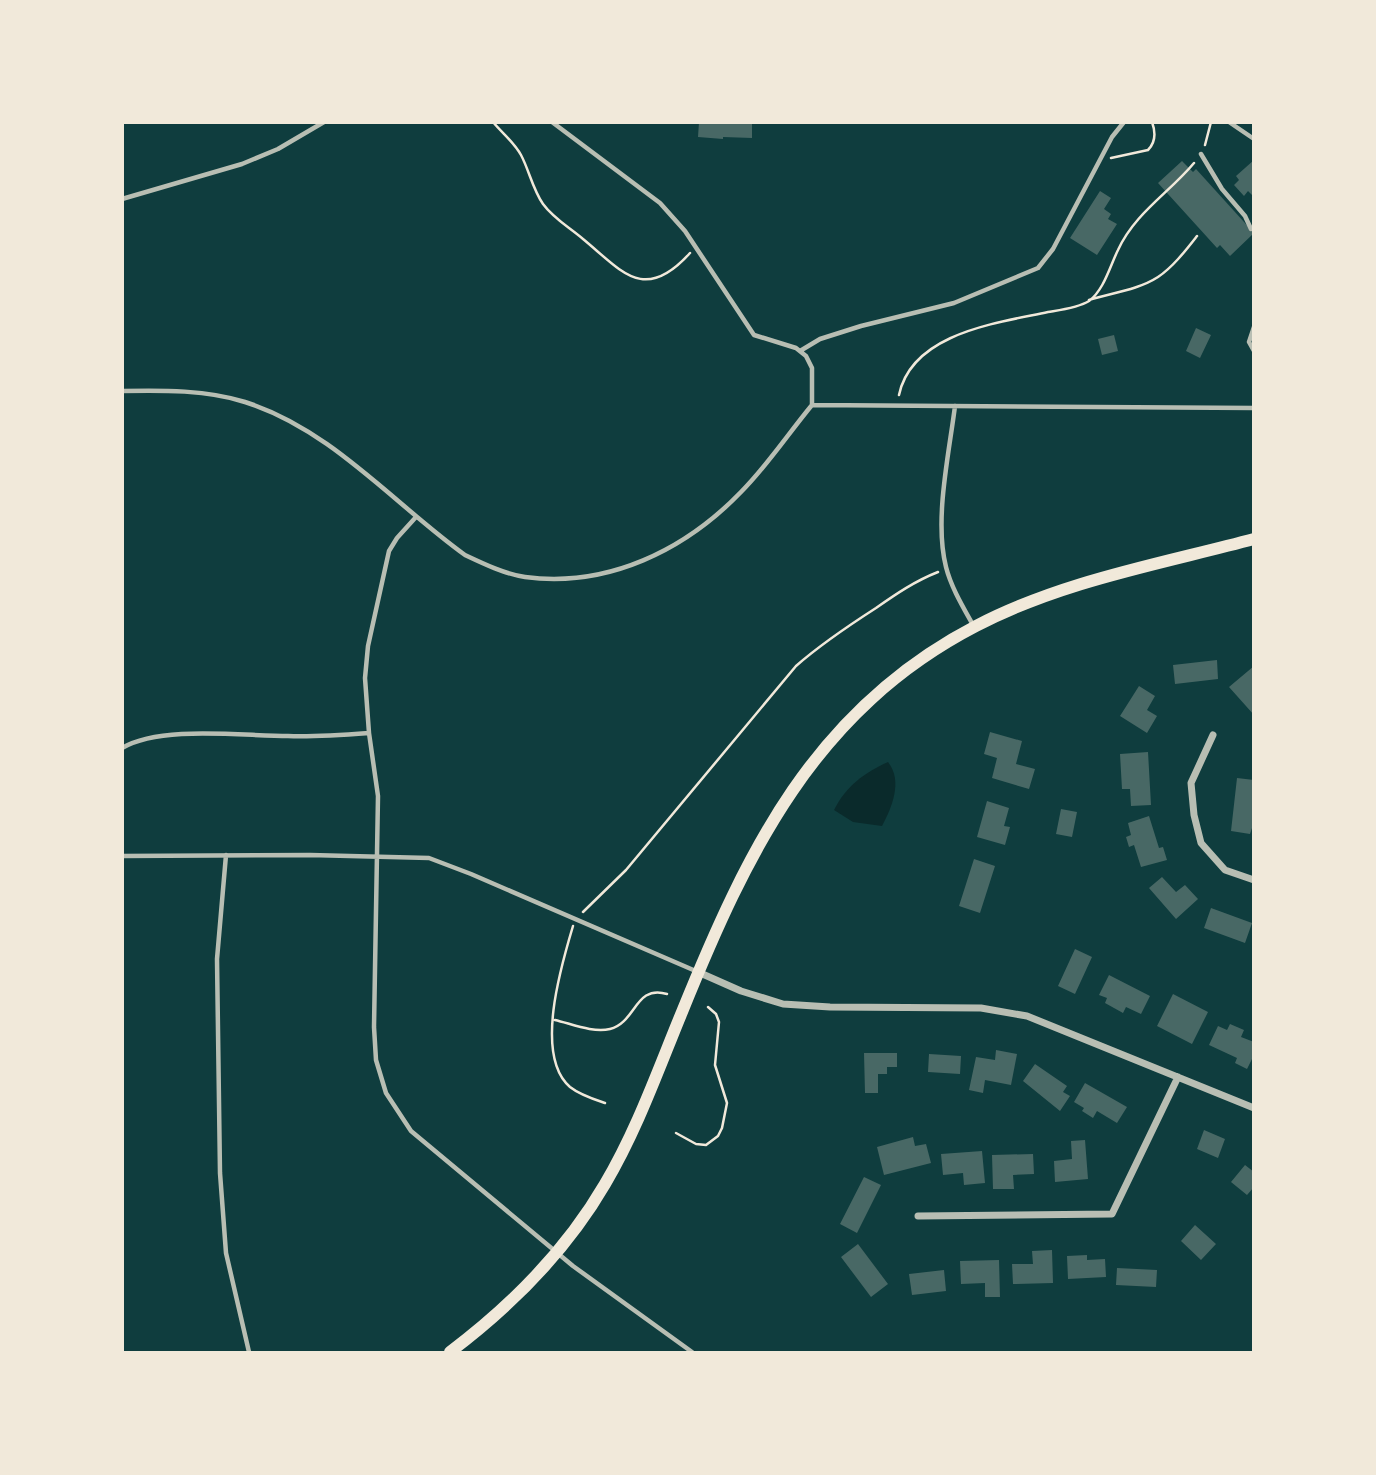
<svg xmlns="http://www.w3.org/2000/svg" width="1376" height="1475" font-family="'DM Sans',sans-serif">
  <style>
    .water { fill: #0a2a2b }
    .building { fill: #486865 }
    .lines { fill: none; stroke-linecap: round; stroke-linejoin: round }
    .path { stroke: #f1e9da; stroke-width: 2.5 }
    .service { stroke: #b8beb3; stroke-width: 4.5 }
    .minor { stroke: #b8beb3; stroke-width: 7 }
    .secondary { stroke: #f1e9da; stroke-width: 12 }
  </style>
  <rect width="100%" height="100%" fill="#0f3d3e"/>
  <!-- water -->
  <path class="water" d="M888,762C903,781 892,807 882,826L853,822L834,810C846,786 864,773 888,762Z"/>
  <!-- building -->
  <path class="building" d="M699,122H752V138L723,137V139L698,137Z
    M1254,160V194L1252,195L1248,191L1244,196L1234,185L1239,180L1236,176Z
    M1182,161L1193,172L1196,169L1254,233L1230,256L1220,245L1217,248L1158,183Z
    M1100,191L1111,198L1104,209L1111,214L1108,219L1117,224L1097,255L1070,238Z
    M1196,328L1211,335L1200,358L1186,351Z
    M1114,335L1118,351L1102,355L1098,339Z
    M1217,660L1218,679L1175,684L1173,665Z
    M1254,666V715L1229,687Z
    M1139,686L1155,696L1147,710L1157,716L1147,733L1120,716Z
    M990,732L1022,741L1016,764L1035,769L1029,789L992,778L997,758L984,754Z
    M1148,752L1151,805L1131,806L1130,789H1122L1120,754Z
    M1237,778L1254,780V822L1250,834L1231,831Z
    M987,801L1009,808L1004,826L1010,827L1005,845L977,837Z
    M1061,809L1077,812L1072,837L1056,834Z
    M1149,816L1159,848L1163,847L1167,860L1141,867L1134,845L1129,847L1126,837L1131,835L1128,823Z
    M974,859L995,866L980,913L959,906Z
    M1162,877L1176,892L1185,885L1198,899L1176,919L1149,888Z
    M1211,908L1252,923L1245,943L1204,928Z
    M1075,949L1092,957L1075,994L1058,986Z
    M1109,975L1150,996L1141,1014L1126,1007L1123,1013L1105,1003L1107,998L1099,995Z
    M1173,994L1208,1012L1192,1044L1157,1026Z
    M1230,1024L1244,1030L1241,1037L1254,1042V1055L1247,1069L1235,1063L1237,1058L1209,1045L1218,1026L1227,1030Z
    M996,1050L1017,1054L1011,1085L985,1080L983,1093L969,1090L976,1057L995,1060Z
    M864,1053H897V1067H887V1074H878V1093H865Z
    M929,1054L961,1056L960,1074L928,1072Z
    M1035,1064L1067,1086L1063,1092L1070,1096L1060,1111L1023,1081Z
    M1085,1083L1127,1107L1117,1123L1097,1111L1093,1118L1082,1111L1084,1108L1074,1102Z
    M1204,1130L1225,1139L1218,1158L1197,1149Z
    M913,1137L915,1146L926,1144L931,1163L884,1175L877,1147Z
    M1085,1140L1088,1179L1055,1182L1054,1161L1072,1159L1071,1141Z
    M982,1151L985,1183L964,1185L963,1173L943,1175L941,1154Z
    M1033,1154L1034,1174L1013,1175L1014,1189H993L992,1155Z
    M1245,1165L1254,1172V1187L1247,1195L1231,1182Z
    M864,1177L881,1185L857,1233L840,1224Z
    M1195,1225L1216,1244L1201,1260L1181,1241Z
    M858,1244L888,1284L871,1297L841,1257Z
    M1052,1250L1053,1283L1013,1284L1012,1264H1033L1032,1251Z
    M1087,1255V1260L1105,1259L1106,1277L1068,1279L1067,1256Z
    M999,1260L1000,1297H985V1283L961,1284L960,1261Z
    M1117,1268L1157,1270L1156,1287L1116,1285Z
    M944,1270L946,1291L912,1295L909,1274Z"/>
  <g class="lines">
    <!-- path -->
    <path class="path" d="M493,122C502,133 514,142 521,155C529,170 533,190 543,204C554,219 569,227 583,239C622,271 644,304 690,253
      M1205,145L1211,122
      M1111,158L1148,150C1156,142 1156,133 1152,122
      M1089,300C1111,293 1138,290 1158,277C1173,267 1186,250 1197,236
      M899,395C912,333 997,323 1048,312C1060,310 1078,308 1089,301C1104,290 1110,266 1118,250C1135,213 1169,193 1194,163
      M583,912L626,870L796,666C821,644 848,626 876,608C896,594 915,581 938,572
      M573,926C561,966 534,1056 570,1087C580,1095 593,1099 605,1103
      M555,1020C572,1024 593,1033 610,1029C636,1023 635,984 667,994
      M676,1133L696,1144L706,1145L718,1136L722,1128L727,1103L715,1065L719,1022L716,1014L708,1007"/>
    <!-- service -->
    <path class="service" d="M552,122L660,203L685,231L754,335L796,348L806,356L812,368V405
      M1229,122L1254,139
      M1201,154L1222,189L1245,216L1251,229
      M122,199L242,164L278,149L324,122
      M1254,327L1249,342L1254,351
      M800,351L820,339L861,326L954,303L1038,268L1053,249L1112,137L1124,122
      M122,391C162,390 208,390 245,402C331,429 394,504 465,555C484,564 505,574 525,577C608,588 685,550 741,492C767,466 788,434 812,405L1254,408
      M955,406C949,454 934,520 946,567C951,587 963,607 973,625
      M416,517L397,538L389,551L368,646L365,678L369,733L378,796L374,1027L376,1060L386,1093L411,1131L573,1266L692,1352
      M122,748C161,725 242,736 288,736C315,737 342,735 369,733
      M226,855L217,959L220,1173L226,1253L249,1352
      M122,856L310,855L429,858L471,874L698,972"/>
    <!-- minor -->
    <path class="minor" d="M1213,735L1191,783L1194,815L1201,843L1225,870L1254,880
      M698,972L741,991L783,1004L830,1007L981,1008L1027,1016L1254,1108
      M918,1216L1112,1214L1178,1077"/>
    <!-- secondary -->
    <path class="secondary" d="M450,1352C511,1306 566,1251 605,1184C637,1130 658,1070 682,1012C747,852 814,710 976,626C1062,581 1160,564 1254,539"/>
  </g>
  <!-- border -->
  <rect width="1376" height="1475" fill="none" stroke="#f1e9da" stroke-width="248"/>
</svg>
